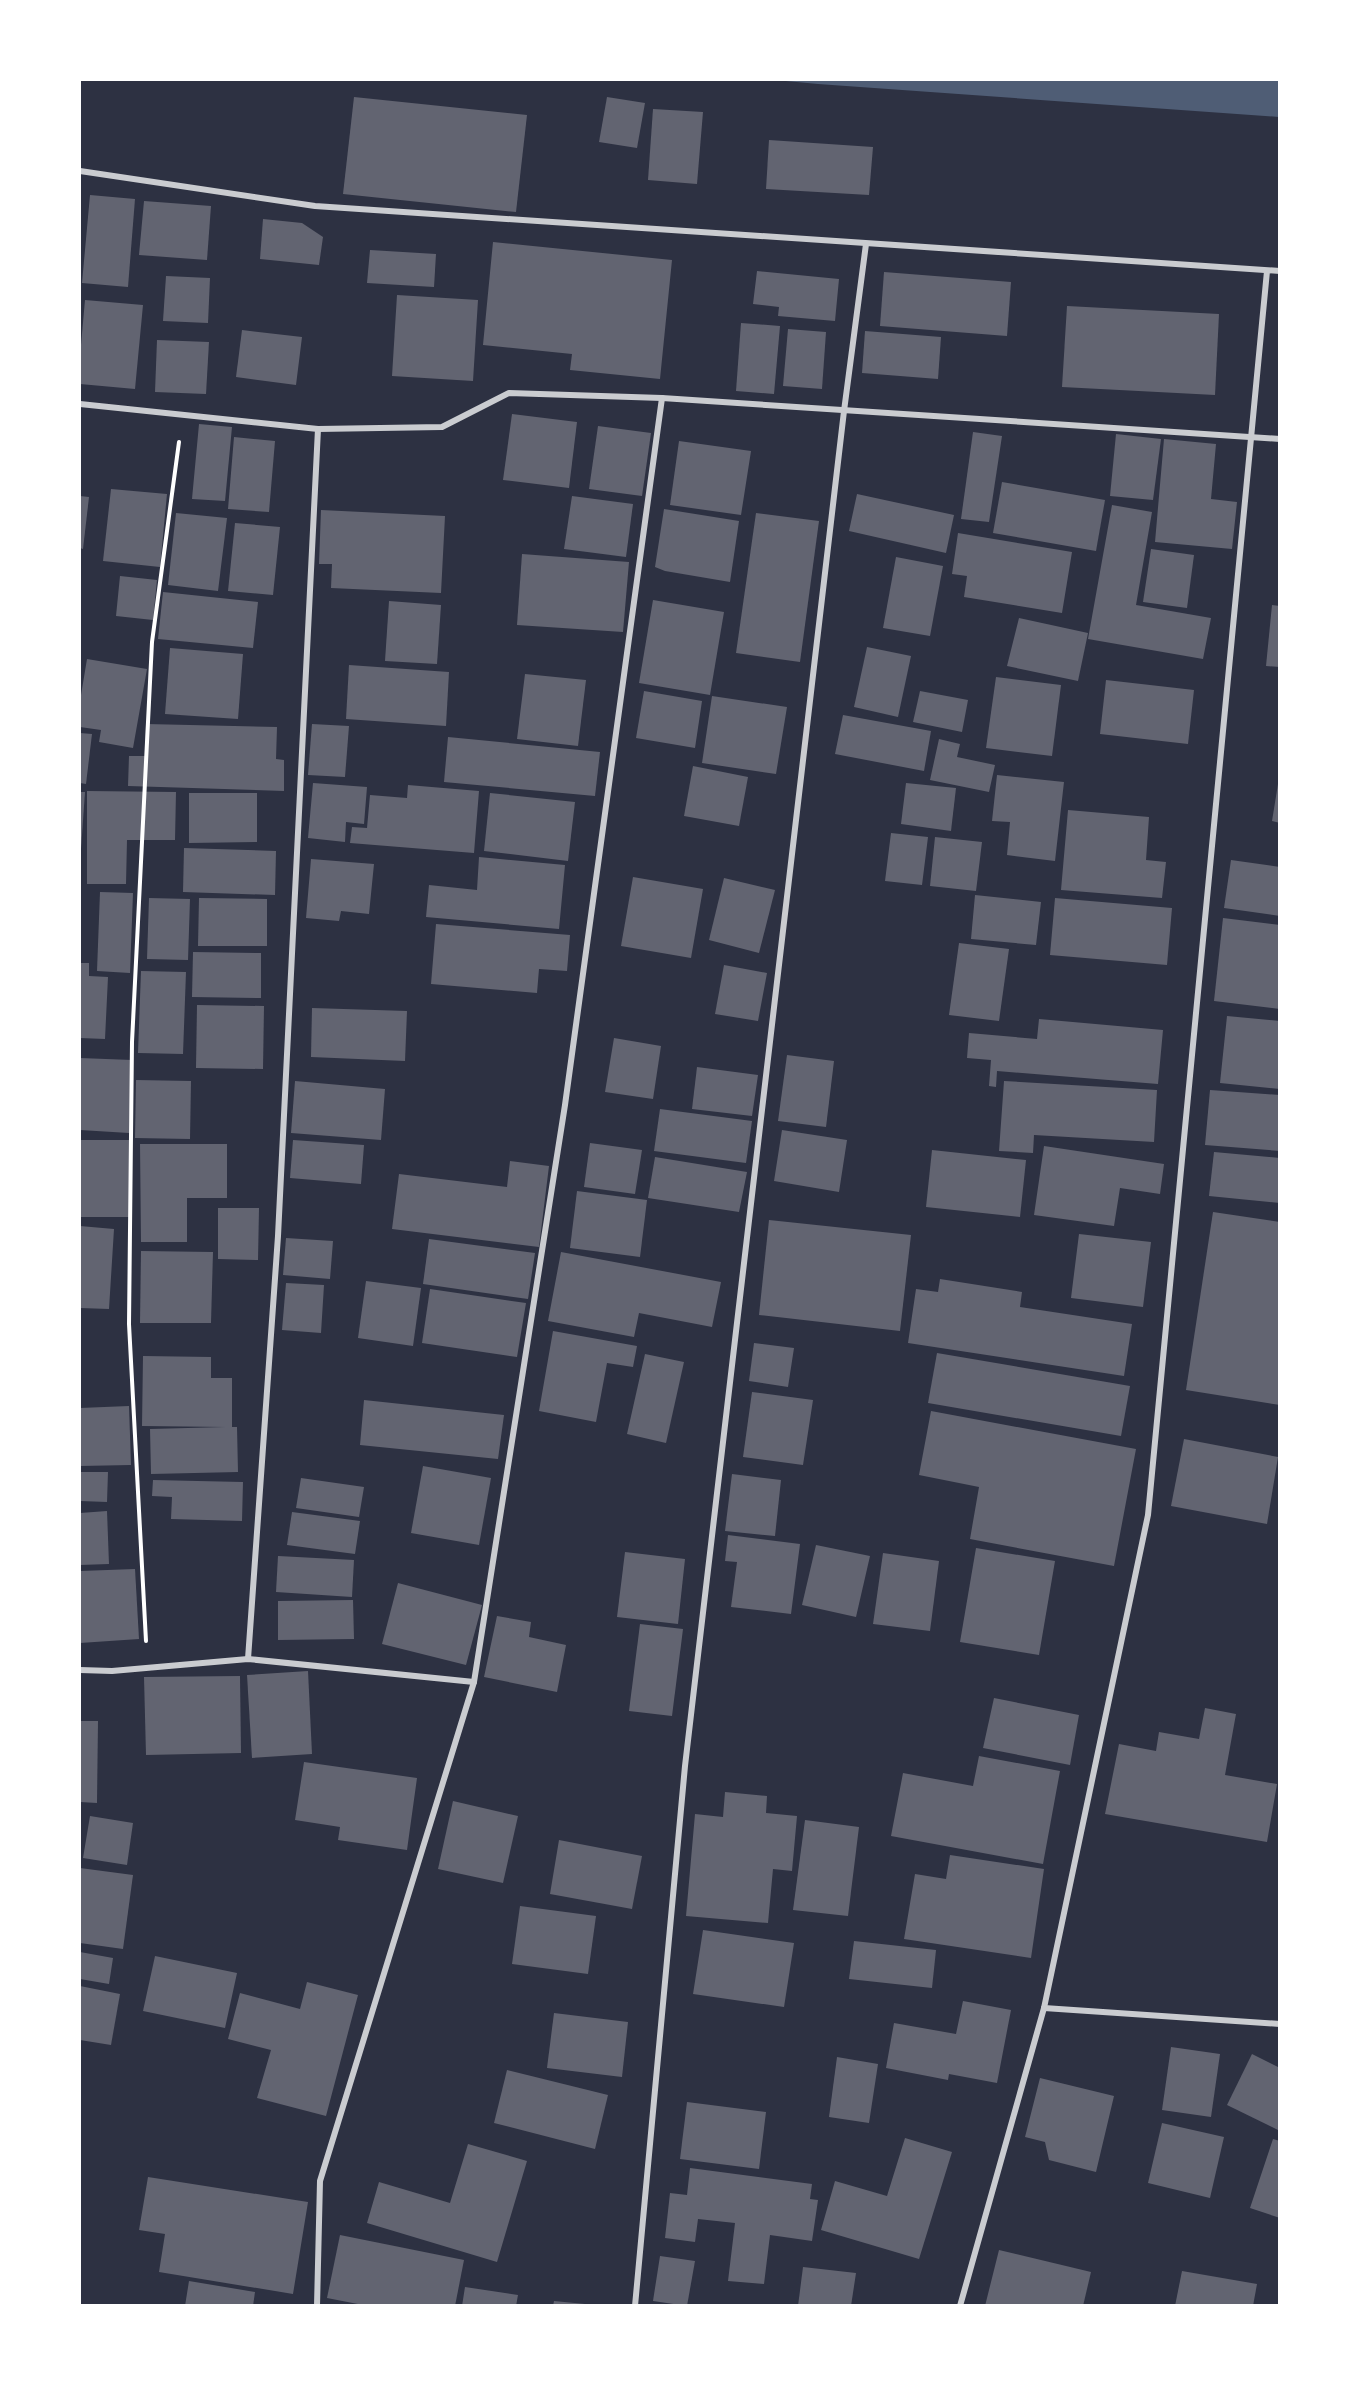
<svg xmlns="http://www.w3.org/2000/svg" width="1359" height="2385" viewBox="0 0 1359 2385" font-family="Lato,sans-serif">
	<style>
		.water { fill: #4f5d75 }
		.building { fill: #626471 }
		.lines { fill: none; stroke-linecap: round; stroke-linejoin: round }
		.path { stroke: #fff; stroke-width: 4 }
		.minor { stroke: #caccd0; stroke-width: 6 }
	</style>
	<rect width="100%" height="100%" fill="#2d3142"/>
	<path class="water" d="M775 80H1279V117L818 84Z"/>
	<g class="building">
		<path d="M354 97 527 115 516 212 343 194Z"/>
		<path d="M607 97 645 103 637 148 599 142Z"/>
		<path d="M653 109 703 112 697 184 648 180Z"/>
		<path d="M769 140 873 147 869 195 766 189Z"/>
		<path d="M90 195 135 199 128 287 82 283Z"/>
		<path d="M144 201 211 206 207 260 139 255Z"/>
		<path d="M263 219 302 223 323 237 319 265 260 259Z"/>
		<path d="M493 242 672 260 660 379 570 370 572 354 483 345Z"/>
		<path d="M370 250 436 254 434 287 367 283Z"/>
		<path d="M757 271 839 279 835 321 778 316 779 307 753 304Z"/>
		<path d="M884 272 1011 282 1007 336 880 326Z"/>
		<path d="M166 276 210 278 208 323 163 321Z"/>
		<path d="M397 295 478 300 473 381 392 376Z"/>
		<path d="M85 300 143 305 135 389 80 384V356Z"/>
		<path d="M1067 306 1219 314 1215 395 1062 387Z"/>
		<path d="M741 323 780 326 774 394 736 391Z"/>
		<path d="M788 329 826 332 822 389 783 386Z"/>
		<path d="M242 330 302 337 296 385 236 377Z"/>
		<path d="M865 331 941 337 938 379 862 373Z"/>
		<path d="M157 340 209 342 206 394 155 392Z"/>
		<path d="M512 414 577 422 569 488 503 480Z"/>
		<path d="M199 424 232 427 225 501 192 499Z"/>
		<path d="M598 426 651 433 642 496 589 489Z"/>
		<path d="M973 432 1002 436 989 522 961 519Z"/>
		<path d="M1116 434 1161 439 1153 500 1110 496Z"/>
		<path d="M234 437 275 441 269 512 228 509Z"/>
		<path d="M1164 439 1216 444 1211 499 1237 502 1232 549 1155 542Z"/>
		<path d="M679 441 751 451 741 515 670 505Z"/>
		<path d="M1002 482 1105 500 1096 551 993 533Z"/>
		<path d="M111 489 167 494 160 567 103 561Z"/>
		<path d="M857 494 954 515 946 553 849 531Z"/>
		<path d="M80 496 89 497 83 549 80 548Z"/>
		<path d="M572 496 633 504 626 557 564 549Z"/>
		<path d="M1112 505 1152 512 1136 605 1211 618 1203 659 1088 639Z"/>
		<path d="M664 509 739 521 730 582 665 571 655 567Z"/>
		<path d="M321 510 445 516 441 593 331 588 332 564H319Z"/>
		<path d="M176 513 227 518 218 591 168 585Z"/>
		<path d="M756 513 819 521 800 662 736 653Z"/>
		<path d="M235 523 280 527 273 595 228 591Z"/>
		<path d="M958 533 1072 552 1062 613 964 597 967 576 952 574Z"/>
		<path d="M1151 549 1194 555 1187 608 1143 602Z"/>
		<path d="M522 554 629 562 623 632 517 625Z"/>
		<path d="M896 557 943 566 930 636 883 628Z"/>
		<path d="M120 576 157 580 153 620 116 616Z"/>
		<path d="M163 592 258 602 253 648 158 639Z"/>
		<path d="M653 600 724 612 710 695 639 683Z"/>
		<path d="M389 601 441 605 437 664 385 661Z"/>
		<path d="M1272 605 1280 606V667L1266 666Z"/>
		<path d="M1019 618 1088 633 1078 681 1007 666Z"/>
		<path d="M867 647 911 656 898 717 854 707Z"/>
		<path d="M170 648 243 654 238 719 165 714Z"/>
		<path d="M87 659 147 669 133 748 99 742 101 730 80 727V701Z"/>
		<path d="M349 665 449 672 446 726 346 719Z"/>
		<path d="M525 674 586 680 578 746 517 739Z"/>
		<path d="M996 677 1061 685 1052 756 986 748Z"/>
		<path d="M1106 680 1194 690 1188 744 1100 734Z"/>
		<path d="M644 691 702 701 695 748 636 738Z"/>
		<path d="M920 691 968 700 962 732 913 722Z"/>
		<path d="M712 696 787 707 776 774 702 763Z"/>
		<path d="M843 715 931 731 924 771 835 754Z"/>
		<path d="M146 724 277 727 276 759 284 760V791L128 786 129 756H145Z"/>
		<path d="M312 724 349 726 345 777 308 775Z"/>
		<path d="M80 733 92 734 86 784 80 783Z"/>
		<path d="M448 737 600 752 595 796 444 782Z"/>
		<path d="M939 739 960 744 957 757 995 765 989 792 930 780Z"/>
		<path d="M693 766 748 777 739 826 684 816Z"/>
		<path d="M997 775 1064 782 1055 861 1007 855 1010 822 992 821Z"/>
		<path d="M313 783 367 787 364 824 346 822 345 842 308 838Z"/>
		<path d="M906 783 956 788 951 831 901 824Z"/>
		<path d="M1278 784H1280V823L1272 821Z"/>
		<path d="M408 785 479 791 474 853 350 843 352 827 367 828 370 795 407 798Z"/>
		<path d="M87 791 176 792 175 840H127L126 884H87Z"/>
		<path d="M80 792H85L81 849H80Z"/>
		<path d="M189 793H257V842L189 843Z"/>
		<path d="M490 793 575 802 568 861 484 851Z"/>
		<path d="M1068 810 1149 817 1146 860 1166 862 1162 898 1061 890Z"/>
		<path d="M891 833 928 837 922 885 885 881Z"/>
		<path d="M935 837 982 842 976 891 930 886Z"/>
		<path d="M184 848 276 851 275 895 183 892Z"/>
		<path d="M479 857 565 865 559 929 426 917 429 885 477 890Z"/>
		<path d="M311 859 374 864 369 914 341 911 339 921 306 918Z"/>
		<path d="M1231 860 1280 867V916L1224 908Z"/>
		<path d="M633 877 703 889 691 958 621 946Z"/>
		<path d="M724 878 775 890 759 953 709 940Z"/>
		<path d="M100 892 133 893 130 973 97 971Z"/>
		<path d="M975 895 1041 902 1036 945 971 939Z"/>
		<path d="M149 898 190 899 188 960 147 959Z"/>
		<path d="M199 898 267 899V946H198Z"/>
		<path d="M1055 898 1172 908 1167 965 1050 955Z"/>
		<path d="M1223 918 1280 925V1009L1214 1001Z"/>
		<path d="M436 924 570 935 567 971 539 969 537 993 431 984Z"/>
		<path d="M959 943 1009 949 999 1021 949 1015Z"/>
		<path d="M193 952 261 953V998L192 997Z"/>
		<path d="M80 963H89V976L108 977 105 1039 80 1038Z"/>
		<path d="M724 965 767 973 758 1021 715 1014Z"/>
		<path d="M141 971 186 972 183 1054 138 1053Z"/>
		<path d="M197 1005 264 1006 263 1069 196 1068Z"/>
		<path d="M312 1008 407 1011 405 1061 311 1057Z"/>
		<path d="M1227 1016 1280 1021V1089L1220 1083Z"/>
		<path d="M1039 1019 1163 1030 1158 1084 997 1071 996 1087 989 1086 991 1060 967 1058 969 1033 1037 1039Z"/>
		<path d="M614 1038 661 1046 653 1099 605 1092Z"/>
		<path d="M787 1055 834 1061 826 1127 778 1121Z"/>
		<path d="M80 1058 132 1060 129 1133 80 1130Z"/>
		<path d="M697 1067 758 1075 752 1116 692 1109Z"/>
		<path d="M136 1080 191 1081 190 1139 135 1138Z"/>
		<path d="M295 1081 385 1089 381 1140 291 1133Z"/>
		<path d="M1004 1081 1157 1090 1154 1142 1034 1135 1033 1153 999 1151Z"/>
		<path d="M1210 1090 1280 1095V1151L1205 1145Z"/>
		<path d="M660 1109 752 1121 746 1163 654 1151Z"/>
		<path d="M782 1130 847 1140 839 1192 774 1181Z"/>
		<path d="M80 1140H132L131 1217H80Z"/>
		<path d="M293 1140 364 1145 361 1184 290 1178Z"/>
		<path d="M590 1143 642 1150 635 1194 584 1187Z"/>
		<path d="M140 1144H227V1198H187V1242H141Z"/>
		<path d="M1044 1146 1164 1164 1160 1194 1120 1188 1114 1226 1034 1215Z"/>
		<path d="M932 1150 1026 1160 1020 1217 926 1207Z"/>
		<path d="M1214 1152 1280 1158V1203L1209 1196Z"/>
		<path d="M655 1157 747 1172 739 1212 648 1198Z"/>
		<path d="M510 1161 549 1166 539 1247 392 1229 399 1174 507 1187Z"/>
		<path d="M577 1191 647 1200 640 1257 570 1248Z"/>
		<path d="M218 1208H259L258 1260 218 1259Z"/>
		<path d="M1213 1212 1280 1222V1405L1186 1390Z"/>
		<path d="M769 1220 911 1235 900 1331 759 1315Z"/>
		<path d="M80 1226 114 1229 109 1309 80 1308Z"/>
		<path d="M1079 1234 1151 1242 1143 1307 1071 1298Z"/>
		<path d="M286 1238 333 1241 330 1279 283 1275Z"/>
		<path d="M429 1239 535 1253 528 1299 423 1284Z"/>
		<path d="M141 1251 213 1252 211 1323H140Z"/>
		<path d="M561 1252 721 1282 712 1327 639 1313 634 1337 548 1321Z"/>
		<path d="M940 1279 1022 1292 1020 1307 1132 1324 1124 1376 908 1343 916 1289 938 1292Z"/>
		<path d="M366 1281 421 1288 413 1346 358 1338Z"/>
		<path d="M286 1283 324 1285 321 1333 282 1330Z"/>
		<path d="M430 1289 526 1303 517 1357 422 1343Z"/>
		<path d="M553 1331 637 1346 633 1367 607 1363 596 1422 539 1411Z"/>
		<path d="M754 1343 794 1348 788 1387 749 1381Z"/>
		<path d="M937 1353 1130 1386 1121 1436 928 1403Z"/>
		<path d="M645 1354 684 1362 666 1443 627 1434Z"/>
		<path d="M143 1356 211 1357V1378H232V1427H237L238 1472 151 1474 150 1429 225 1427 142 1426Z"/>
		<path d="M752 1392 813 1400 803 1465 743 1457Z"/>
		<path d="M364 1400 504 1415 498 1459 360 1445Z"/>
		<path d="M129 1406 131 1465 80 1466V1408Z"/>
		<path d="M931 1411 1136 1449 1114 1566 970 1539 979 1487 919 1475Z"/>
		<path d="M1184 1439 1278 1457 1267 1524 1171 1506Z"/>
		<path d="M423 1466 491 1478 479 1545 411 1533Z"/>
		<path d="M80 1472H108L107 1502 80 1501Z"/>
		<path d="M732 1474 781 1480 775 1536 725 1531Z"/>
		<path d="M301 1478 364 1487 359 1517 296 1508Z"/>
		<path d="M153 1480 243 1482 242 1521 171 1519 172 1497 152 1496Z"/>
		<path d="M107 1511 109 1564 80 1565V1513Z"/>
		<path d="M292 1512 360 1521 355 1554 287 1545Z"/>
		<path d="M728 1535 800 1544 791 1614 731 1607 737 1562 725 1561Z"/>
		<path d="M816 1545 870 1556 856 1617 802 1605Z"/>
		<path d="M976 1548 1055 1561 1039 1655 960 1642Z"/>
		<path d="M625 1552 685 1559 678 1624 617 1617Z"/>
		<path d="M883 1553 939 1561 930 1631 873 1624Z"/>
		<path d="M278 1556 354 1560 352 1597 276 1592Z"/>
		<path d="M135 1569 139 1639 80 1643V1571Z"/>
		<path d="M398 1583 482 1605 466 1665 382 1644Z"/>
		<path d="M353 1600 354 1639 278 1640V1601Z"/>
		<path d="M497 1616 531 1622 529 1637 566 1645 557 1692 484 1677Z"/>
		<path d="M640 1624 683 1629 672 1716 629 1711Z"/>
		<path d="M308 1671 312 1754 252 1758 247 1675Z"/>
		<path d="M240 1676 241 1753 146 1755 144 1677Z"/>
		<path d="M994 1698 1079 1715 1070 1765 983 1748Z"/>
		<path d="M1205 1708 1236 1714 1225 1775 1277 1784 1267 1842 1105 1814 1119 1744 1156 1751 1159 1732 1199 1739Z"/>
		<path d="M80 1721H98L97 1803 80 1802Z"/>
		<path d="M979 1756 1060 1771 1043 1864 891 1836 903 1773 973 1786Z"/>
		<path d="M304 1762 417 1778 407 1850 338 1840 340 1827 295 1820Z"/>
		<path d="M725 1792 767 1796 766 1813 797 1816 792 1871 773 1869 768 1923 686 1916 695 1814 723 1817Z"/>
		<path d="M453 1801 518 1816 503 1883 438 1869Z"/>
		<path d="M90 1816 133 1823 127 1865 83 1858Z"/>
		<path d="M805 1820 859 1827 848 1916 793 1910Z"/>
		<path d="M559 1840 642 1856 632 1909 550 1894Z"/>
		<path d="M950 1855 1044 1869 1031 1958 904 1939 915 1874 946 1879Z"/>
		<path d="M80 1868 133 1875 123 1949 80 1943Z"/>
		<path d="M520 1906 596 1916 588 1974 512 1964Z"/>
		<path d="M703 1930 794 1943 784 2007 693 1994Z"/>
		<path d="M854 1941 936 1950 932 1988 849 1979Z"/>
		<path d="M80 1952 113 1958 109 1984 80 1979Z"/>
		<path d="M155 1956 237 1973 225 2028 143 2011Z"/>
		<path d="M307 1982 358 1995 326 2116 257 2098 271 2050 228 2039 240 1993 300 2009Z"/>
		<path d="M80 1986 120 1994 111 2045 80 2040Z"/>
		<path d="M963 2001 1011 2010 997 2083 949 2074 948 2080 886 2068 894 2023 956 2034Z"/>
		<path d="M554 2013 628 2022 622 2077 547 2068Z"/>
		<path d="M1171 2047 1220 2054 1211 2117 1162 2110Z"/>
		<path d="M1252 2054 1280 2068V2131L1227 2105Z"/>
		<path d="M837 2057 878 2064 869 2123 829 2117Z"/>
		<path d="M507 2070 608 2095 595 2149 494 2123Z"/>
		<path d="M1040 2078 1114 2096 1096 2172 1049 2160 1045 2142 1025 2137Z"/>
		<path d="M687 2102 766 2112 759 2169 680 2159Z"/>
		<path d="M1162 2123 1224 2137 1210 2198 1148 2183Z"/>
		<path d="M905 2138 952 2152 919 2259 821 2230 835 2181 887 2196Z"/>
		<path d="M1273 2139 1280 2141V2218L1250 2208Z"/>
		<path d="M468 2144 527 2161 497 2262 367 2223 379 2182 450 2203Z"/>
		<path d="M690 2168 812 2184 810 2199 818 2200 812 2241 770 2235 764 2284 728 2281 735 2223 698 2219 695 2242 665 2238 670 2193 687 2195Z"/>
		<path d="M148 2177 308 2202 293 2294 159 2272 165 2234 139 2230Z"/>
		<path d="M340 2235 464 2260 455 2306H368L327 2298Z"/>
		<path d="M999 2250 1091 2272 1083 2306H985Z"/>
		<path d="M660 2256 695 2261 687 2306 653 2301Z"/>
		<path d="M803 2267 856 2273 851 2306H798Z"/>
		<path d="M1182 2271 1257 2284 1253 2306H1175Z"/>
		<path d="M189 2281 255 2292 253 2306H185Z"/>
		<path d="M465 2287 518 2295 516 2306H462Z"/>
		<path d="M554 2301 585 2304V2306H553Z"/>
	</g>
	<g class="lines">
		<path class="path" d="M146 1641 129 1324 132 1042 152 642 179 442"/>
		<g class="minor">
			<path d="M80 171 315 206 1280 271"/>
			<path d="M80 404 318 429 442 427 509 393 662 398 1280 439"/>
			<path d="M248 1659 278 1236 318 429"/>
			<path d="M80 1670 112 1671 248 1659 474 1682"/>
			<path d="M1044 2008 1280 2024"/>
			<path d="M317 2306 320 2181 474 1682 565 1105 662 398"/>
			<path d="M635 2306 685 1766 844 411 866 244"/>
			<path d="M960 2306 1044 2008 1148 1515 1267 271"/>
		</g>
	</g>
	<rect width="1359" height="2385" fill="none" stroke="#ffffff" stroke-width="162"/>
</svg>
